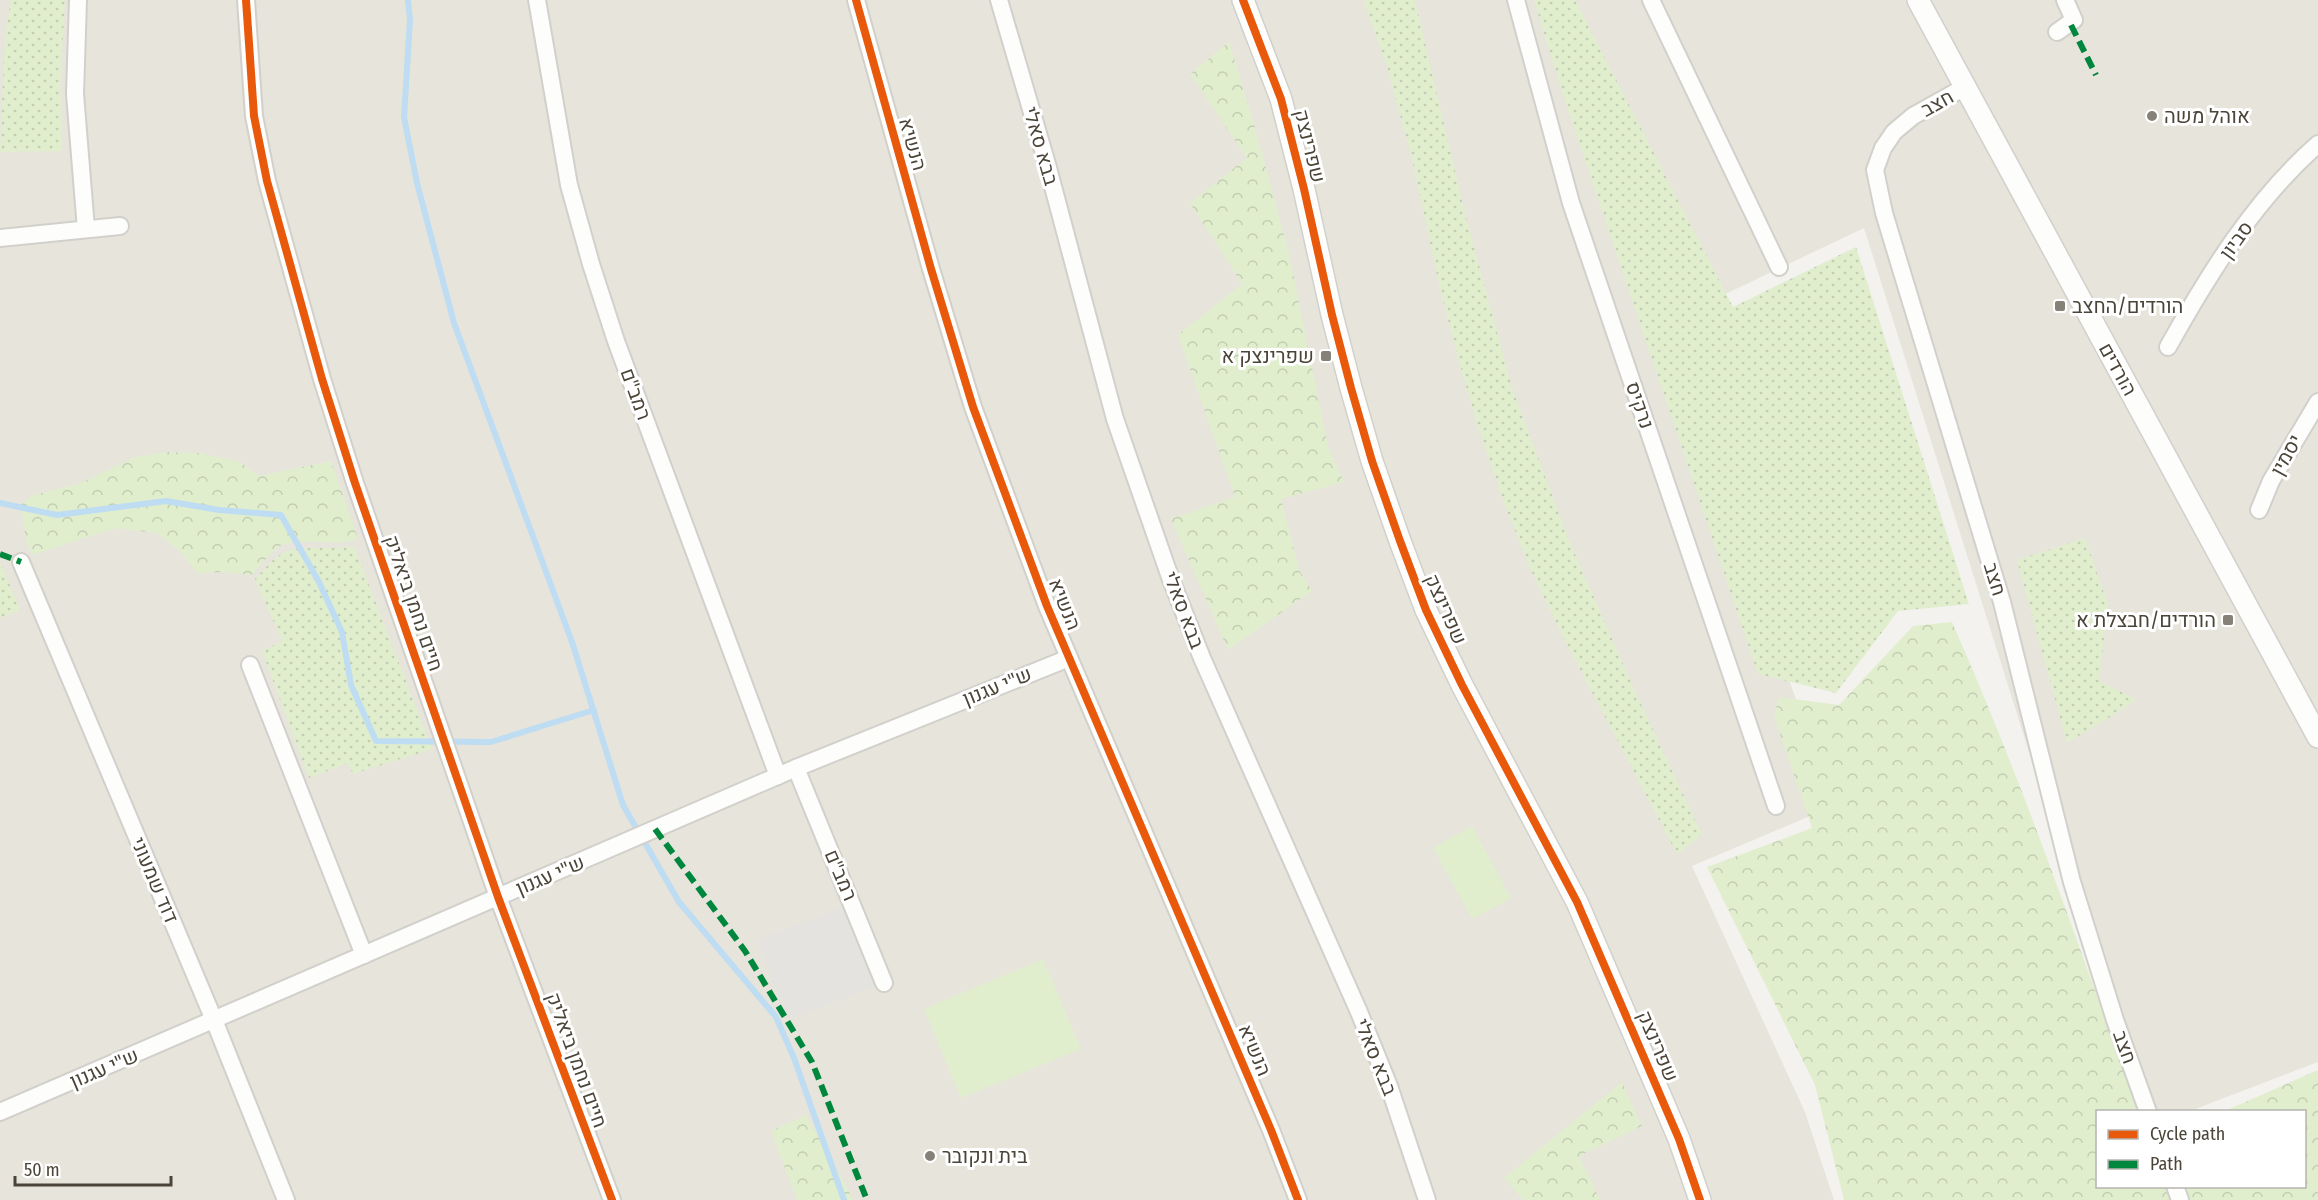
<svg xmlns="http://www.w3.org/2000/svg" width="2318" height="1200" viewBox="0 0 2318 1200" font-family="'Fira Sans Condensed',Heebo,sans-serif">
	<style>
		.residential { fill: #e7e4db }
		.grass { fill: url(#grass-dots) }
		.forest { fill: url(#forest-crowns) }
		.pitch { fill: #e0eece }
		.parking { fill: #e5e3df }
		.lines { fill: none; stroke-linecap: round; stroke-linejoin: round }
		.stream { stroke: #bedcf2; stroke-width: 6 }
		.minor-casing { stroke: #d1d0cb; stroke-width: 20 }
		.tertiary-casing { stroke: #d1d0cb; stroke-width: 24 }
		.minor { stroke: #fdfdfc; stroke-width: 16 }
		.tertiary { stroke: #fdfdfc; stroke-width: 21 }
		.quiet { stroke: #00873e; stroke-width: 6; stroke-dasharray: 12 6; stroke-linecap: butt }
		.cycleway-casing { stroke: #fff; stroke-width: 11 }
		.cycleway { stroke: #e8590c; stroke-width: 8 }
		.poi-dot { fill: #868178; stroke: #fff; stroke-width: 2 }
		.labels { text-anchor: middle; stroke-width: 6; stroke-linejoin: round; paint-order: stroke }
		.street-label { font-size: 20px; fill: #4b4438; stroke: #fff }
		.poi-label { font-size: 20px; fill: #4b4438; stroke: #fff; text-anchor: start }
	</style>
	<defs>
		<pattern id="grass-dots" width="8" height="8" patternUnits="userSpaceOnUse" patternTransform="scale(1.5)"><rect width="8" height="8" fill="#e0eece"/><path d="M2 2h.1M6 6h.1" fill="none" stroke="#c2cdb2" stroke-width="1.8" stroke-linecap="round"/></pattern>
		<pattern id="forest-crowns" width="20" height="18" patternUnits="userSpaceOnUse" patternTransform="scale(1.5)"><rect width="20" height="18" fill="#e0eece"/><path d="M2 6a3 3 0 1 1 6 0M12 15a3 3 0 1 1 6 0" fill="none" stroke="#c2cdb2"/></pattern>
	</defs>
	<rect width="100%" height="100%" fill="#f3f2ee"/>
	<g class="residential">
		<path d="M0 0H1547L1834 806 1692 866 1805 1112 1834 1200H0Z"/>
		<path d="M1567 0H2318V1062L2190 1111H2142L1864 228 1713 300Z"/>
	</g>
	<g class="grass">
		<path d="M11 0H65L60 84 62 151 0 152 5 37Z"/>
		<path d="M1363 0H1415L1464 210 1512 388 1570 543 1634 689 1702 835 1677 854 1562 635 1529 566 1504 503 1478 427 1458 358 1440 289 1413 163 1387 66Z"/>
		<path d="M1534 0H1575L1733 307 1856 247 1969 604 1898 611 1836 693 1758 674 1564 98Z"/>
		<path d="M2085 538 2108 605 2099 681 2137 700 2067 743 2017 560Z"/>
		<path d="M354 546 432 749 353 774 348 763 309 778 262 651 282 641 255 579C263 571 273 558 283 553 301 544 332 551 354 546Z"/>
		<path d="M0 562 20 610 0 618Z"/>
	</g>
	<g class="forest">
		<path d="M1229 42 1254 124 1289 254 1328 447 1344 482 1281 499 1299 570 1312 591 1228 650 1171 519 1235 497 1178 335 1242 284 1190 203 1247 158 1190 74Z"/>
		<path d="M169 452 200 453 240 462 259 476 331 461 358 539C334 548 306 536 282 545 274 548 258 569 251 575L227 572 197 573 181 552 157 533 115 528 32 555 26 541 21 505 33 495 81 483 135 457Z"/>
		<path d="M1952 622C2023 782 2079 947 2138 1111L2098 1112V1186H2304V1112L2225 1111 2318 1070V1200H1844L1815 1085 1707 867 1812 828 1774 716 1779 697 1839 705 1913 626Z"/>
		<path d="M1622 1082 1642 1126 1579 1156 1600 1200H1523L1504 1178Z"/>
		<path d="M806 1115 848 1190 853 1200H797L771 1131Z"/>
	</g>
	<g class="pitch">
		<path d="M1472 826 1511 898 1472 919 1433 848Z"/>
		<path d="M1043 959 1081 1049 961 1098 924 1009Z"/>
	</g>
	<path class="parking" d="M853 903 884 983 788 1020 757 940Z"/>
	<g class="lines">
		<g class="stream">
			<path d="M408 0 410 20 404 117 417 183 454 323 572 642 623 805 679 902 776 1017 794 1058 844 1200"/>
			<path d="M0 503 57 515 166 501 219 510 281 515 319 582 342 632 351 685 376 741 491 742 594 710"/>
		</g>
		<defs>
			<g id="minor">
				<path d="M78 0 75 94 86 229"/>
				<path d="M246 0 254 116 267 181 322 379 355 483 498 897 612 1200"/>
				<path d="M537 0 569 185 591 264 616 341 778 776"/>
				<path d="M856 0 931 269 973 407 1047 606 1271 1130 1298 1200"/>
				<path d="M999 0 1047 164 1115 419 1170 577 1202 658 1359 1012 1389 1086 1427 1200"/>
				<path d="M1516 0 1571 203 1776 806"/>
				<path d="M1651 0 1779 267"/>
				<path d="M2057 32 2074 20 2065 0"/>
				<path d="M1965 87 1913 116 1894 132 1883 148 1875 170 1884 213 2002 602 2072 882 2115 1020 2148 1112"/>
				<path d="M0 238 120 226"/>
				<path d="M2168 347C2208 275 2255 199 2318 144"/>
				<path d="M2259 510 2271 481 2318 402"/>
				<path d="M21 562 214 1020 286 1200"/>
				<path d="M250 665 364 955"/>
				<path d="M796 768 884 983"/>
				<path d="M0 1112 796 768 1069 658"/>
				<path d="M2175 1186 2180 1200"/>
			</g>
			<g id="tertiary">
				<path d="M1243 0 1281 99 1304 189 1332 315 1351 388 1372 461 1400 541 1426 610 1462 685 1577 902 1679 1139 1700 1200"/>
				<path d="M1918 0 2318 737"/>
			</g>
		</defs>
		<use href="#minor" class="minor-casing"/>
		<use href="#tertiary" class="tertiary-casing"/>
		<use href="#minor" class="minor"/>
		<use href="#tertiary" class="tertiary"/>
		<g class="quiet">
			<path d="M2071 25 2096 75"/>
			<path d="M0 554 21 562"/>
			<path d="M655 829 745 951 812 1062 867 1200"/>
		</g>
		<defs>
			<g id="cycleway">
				<path d="M246 0 254 116 267 181 322 379 355 483 498 897 612 1200"/>
				<path d="M856 0 931 269 973 407 1047 606 1271 1130 1298 1200"/>
				<path d="M1243 0 1281 99 1304 189 1332 315 1351 388 1372 461 1400 541 1426 610 1462 685 1577 902 1679 1139 1700 1200"/>
			</g>
		</defs>
		<use href="#cycleway" class="cycleway-casing"/>
		<use href="#cycleway" class="cycleway"/>
	</g>
	<g class="poi-dot">
		<circle cx="2152" cy="116" r="6"/>
		<rect x="2054" y="300" width="12" height="12" rx="3"/>
		<rect x="1320" y="350" width="12" height="12" rx="3"/>
		<rect x="2222" y="614" width="12" height="12" rx="3"/>
		<circle cx="930" cy="1156" r="6"/>
	</g>
	<g class="labels">
		<g class="street-label">
			<text transform="translate(1937 103) rotate(-29)" y="7">חצב</text>
			<text transform="translate(913 144) rotate(74)" y="7">הנשיא</text>
			<text transform="translate(1041 146) rotate(74)" y="7">בבא סאלי</text>
			<text transform="translate(1310 146) rotate(76)" y="7">שפרינצק</text>
			<text transform="translate(2236 240) rotate(-54)" y="7">סביון</text>
			<text transform="translate(2118 369) rotate(61)" y="7">הורדים</text>
			<text transform="translate(636 394) rotate(70)" y="7">רמב"ם</text>
			<text transform="translate(1640 405) rotate(71)" y="7">נרקיס</text>
			<text transform="translate(2286 455) rotate(-61)" y="7">יסמין</text>
			<text transform="translate(1995 579) rotate(73)" y="7">חצב</text>
			<text transform="translate(414 603) rotate(71)" y="7">חיים נחמן ביאליק</text>
			<text transform="translate(1065 604) rotate(68)" y="7">הנשיא</text>
			<text transform="translate(1446 609) rotate(66)" y="7">שפרינצק</text>
			<text transform="translate(1184 610) rotate(69)" y="7">בבא סאלי</text>
			<text transform="translate(997 686) rotate(-22)" y="7">ש"י עגנון</text>
			<text transform="translate(550 875) rotate(-23)" y="7">ש"י עגנון</text>
			<text transform="translate(841 875) rotate(67)" y="7">רמב"ם</text>
			<text transform="translate(155 880) rotate(67)" y="7">דוד שמעוני</text>
			<text transform="translate(1658 1046) rotate(67)" y="7">שפרינצק</text>
			<text transform="translate(2125 1047) rotate(70)" y="7">חצב</text>
			<text transform="translate(1255 1050) rotate(67)" y="7">הנשיא</text>
			<text transform="translate(1376 1057) rotate(68)" y="7">בבא סאלי</text>
			<text transform="translate(577 1060) rotate(70)" y="7">חיים נחמן ביאליק</text>
			<text transform="translate(104 1068) rotate(-23)" y="7">ש"י עגנון</text>
		</g>
		<g class="poi-label">
			<text x="2164" y="123">אוהל משה</text>
			<text x="2072" y="313">הורדים/החצב</text>
			<text x="1314" y="363" text-anchor="end">שפרינצק א</text>
			<text x="2216" y="627" text-anchor="end">הורדים/חבצלת א</text>
			<text x="942" y="1163">בית ונקובר</text>
		</g>
	</g>
	<rect x="2096" y="1110" width="210" height="78" fill="#ffffff" stroke="#b7b4af" stroke-width="1.5"/>
	<rect x="2108" y="1130" width="30" height="9" fill="#e8590c" stroke="#b7b4af" stroke-width="1.5"/>
	<text x="2150" y="1140" font-size="18" fill="#4b4438">Cycle path</text>
	<rect x="2108" y="1160" width="30" height="9" fill="#00873e" stroke="#b7b4af" stroke-width="1.5"/>
	<text x="2150" y="1170" font-size="18" fill="#4b4438">Path</text>
	<path d="M15 1176v9h156v-9" fill="none" stroke="#4b4438" stroke-width="3"/>
	<text x="24" y="1176" font-size="18" fill="#4b4438" stroke="#ffffff" stroke-width="4.5" paint-order="stroke">50 m</text>
</svg>
